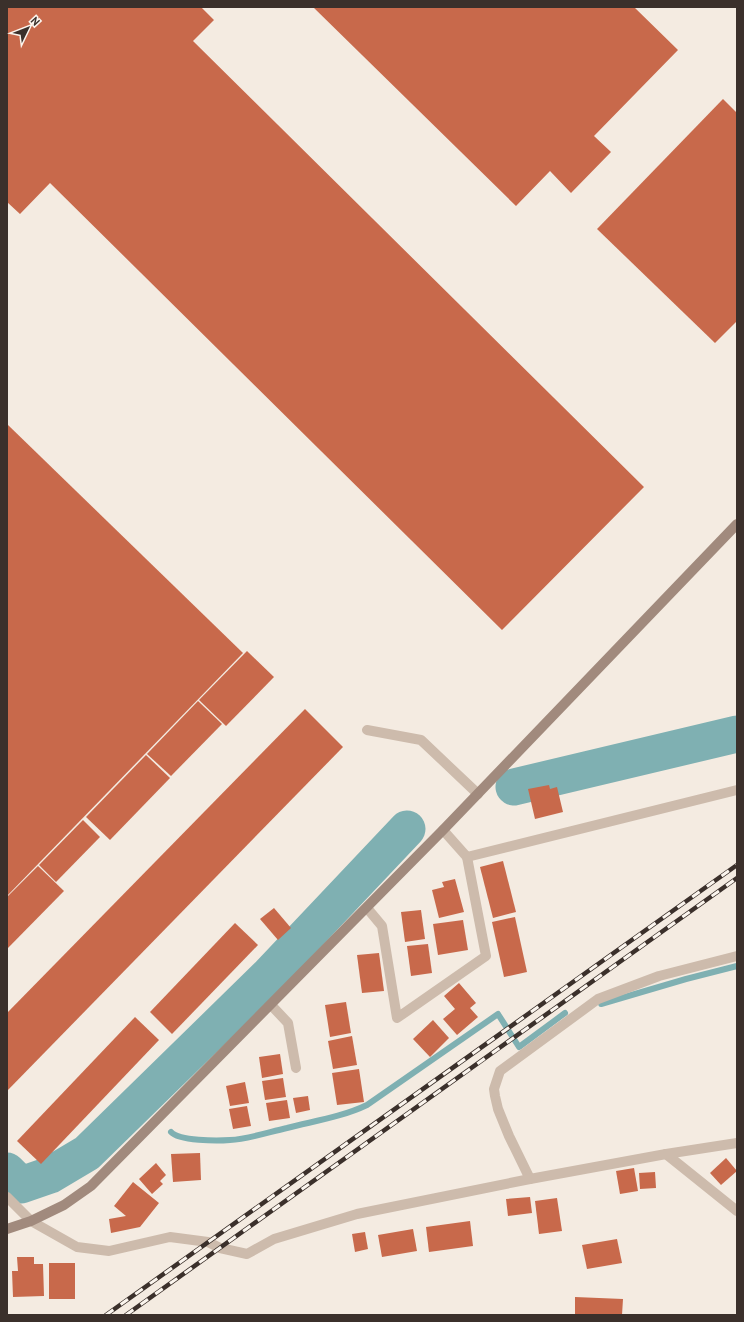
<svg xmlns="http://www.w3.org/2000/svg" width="744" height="1322" viewBox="0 0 744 1322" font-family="'PT Sans',sans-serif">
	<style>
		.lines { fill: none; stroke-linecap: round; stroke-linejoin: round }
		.stream { stroke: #7fb0b2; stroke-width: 6 }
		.river { stroke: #7fb0b2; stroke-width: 37 }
		.building { fill: #c8694b }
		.lane { stroke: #cdbbac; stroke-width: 10 }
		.street { stroke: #cdbbac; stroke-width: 10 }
		.secondary { stroke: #a18a7d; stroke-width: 10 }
		.rail-casing { stroke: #3b302b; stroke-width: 4.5 }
		.rail { stroke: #fbf5ee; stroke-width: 3; stroke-dasharray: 9; stroke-linecap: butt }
	</style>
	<rect width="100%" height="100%" fill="#f4ebe1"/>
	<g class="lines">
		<g class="stream">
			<path d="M601 1004 686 979 737 966"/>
			<path d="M139 1103 143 1106"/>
			<path d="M171 1132C179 1141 217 1141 230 1140 249 1139 269 1132 287 1128 314 1121 342 1117 367 1105L498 1014 519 1047 565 1013"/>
		</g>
		<g class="river">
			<path d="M514 787 737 734"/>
			<path d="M7 1171 21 1185 50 1175 87 1153 269 975 407 829"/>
		</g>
	</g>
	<g class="building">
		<path d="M7 7H201L214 20 193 41 644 487 502 630 50 183 20 214 7 202Z"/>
		<path d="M313 7H634L678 50 594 136 611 152 571 193 550 171 516 206Z"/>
		<path d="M723 99 737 113V321L715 343 597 229Z"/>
		<path d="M7 424 243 653 7 896Z"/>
		<path d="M247 651 274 677 226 726 199 700Z"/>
		<path d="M198 701 222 724 171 776 147 754Z"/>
		<path d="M305 709 343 747 7 1091V1013Z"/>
		<path d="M146 755 170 778 110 840 86 817Z"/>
		<path d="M549 785 550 789 557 787 563 812 535 819 528 789Z"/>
		<path d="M83 820 100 837 56 882 39 865Z"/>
		<path d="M503 861 516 912 493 918 480 867Z"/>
		<path d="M38 866 64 891 7 949V897Z"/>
		<path d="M455 879 464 912 439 918 432 890 444 887 442 882Z"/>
		<path d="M274 908 291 928 278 940 260 919Z"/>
		<path d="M421 910 425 939 405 942 401 912Z"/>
		<path d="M515 917 527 972 504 977 492 922Z"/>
		<path d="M463 920 468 950 438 955 433 924Z"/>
		<path d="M235 923 258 945 172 1034 150 1012Z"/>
		<path d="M428 944 432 973 411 976 407 946Z"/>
		<path d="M379 953 384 991 362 993 357 955Z"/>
		<path d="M459 983 476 1003 470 1008 478 1017 457 1035 443 1019 455 1009 444 996Z"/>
		<path d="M346 1002 351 1033 330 1037 325 1005Z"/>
		<path d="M135 1017 159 1040 41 1164 17 1141Z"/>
		<path d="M433 1020 449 1038 430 1057 413 1039Z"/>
		<path d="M352 1036 357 1065 333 1069 328 1041Z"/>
		<path d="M280 1054 283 1074 262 1078 259 1057Z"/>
		<path d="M359 1069 364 1102 337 1105 332 1073Z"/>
		<path d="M283 1078 286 1097 265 1100 262 1081Z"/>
		<path d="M245 1082 249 1103 230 1106 226 1086Z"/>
		<path d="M308 1096 310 1110 296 1113 293 1098Z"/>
		<path d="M287 1100 290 1118 269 1121 266 1103Z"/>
		<path d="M247 1106 251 1126 233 1129 229 1109Z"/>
		<path d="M200 1153 201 1180 173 1182 171 1154Z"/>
		<path d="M726 1158 737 1171 721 1185 710 1173Z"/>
		<path d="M156 1163 166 1175 160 1181 163 1184 152 1194 139 1179Z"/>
		<path d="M634 1168 638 1191 620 1194 616 1171Z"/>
		<path d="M655 1172 656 1188 640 1189 639 1173Z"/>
		<path d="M133 1182 159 1203 140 1227 111 1233 109 1219 126 1216 114 1206Z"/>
		<path d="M530 1197 532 1213 508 1216 506 1199Z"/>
		<path d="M557 1198 562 1231 539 1234 535 1201Z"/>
		<path d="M470 1221 473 1246 429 1252 426 1227Z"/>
		<path d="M413 1229 417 1251 382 1257 378 1235Z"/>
		<path d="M365 1232 368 1249 355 1252 352 1234Z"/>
		<path d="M617 1239 622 1263 587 1269 582 1245Z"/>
		<path d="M17 1257H34V1264H43L44 1296 13 1297 12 1271H18Z"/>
		<rect x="49" y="1263" width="26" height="36"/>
		<path d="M575 1297 623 1299 622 1315H575Z"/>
	</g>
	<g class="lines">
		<path class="lane" d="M367 730 421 740 478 794"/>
		<g class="street">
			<path d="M443 830 467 857 737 790"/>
			<path d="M367 908 382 926 397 1018 486 956 467 857"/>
			<path d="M271 1005 288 1023 296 1068"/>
			<path d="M666 1154 737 1211"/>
			<path d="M530 1179 509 1136 498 1109 495 1096 494 1089 500 1071 598 999 659 976 737 956"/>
			<path d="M7 1197 31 1221 77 1247 109 1251 170 1237 208 1242 220 1248 247 1254 274 1239 357 1214 530 1179 666 1154 737 1143"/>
		</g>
		<path class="secondary" d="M7 1229 31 1221 64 1205 91 1186 443 830 737 524"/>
		<defs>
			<g id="rail">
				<path d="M106 1315 737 865"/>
				<path d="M126 1315 737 878"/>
			</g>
		</defs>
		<use href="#rail" class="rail-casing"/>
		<use href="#rail" class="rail"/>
	</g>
	<rect width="744" height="1322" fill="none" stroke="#3b302b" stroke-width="16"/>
	<g transform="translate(28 28) rotate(47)" stroke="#fbf5ee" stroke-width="3" paint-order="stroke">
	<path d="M0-3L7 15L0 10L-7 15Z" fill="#3b302b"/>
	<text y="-6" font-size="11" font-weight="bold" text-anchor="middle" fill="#3b302b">N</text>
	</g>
</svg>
